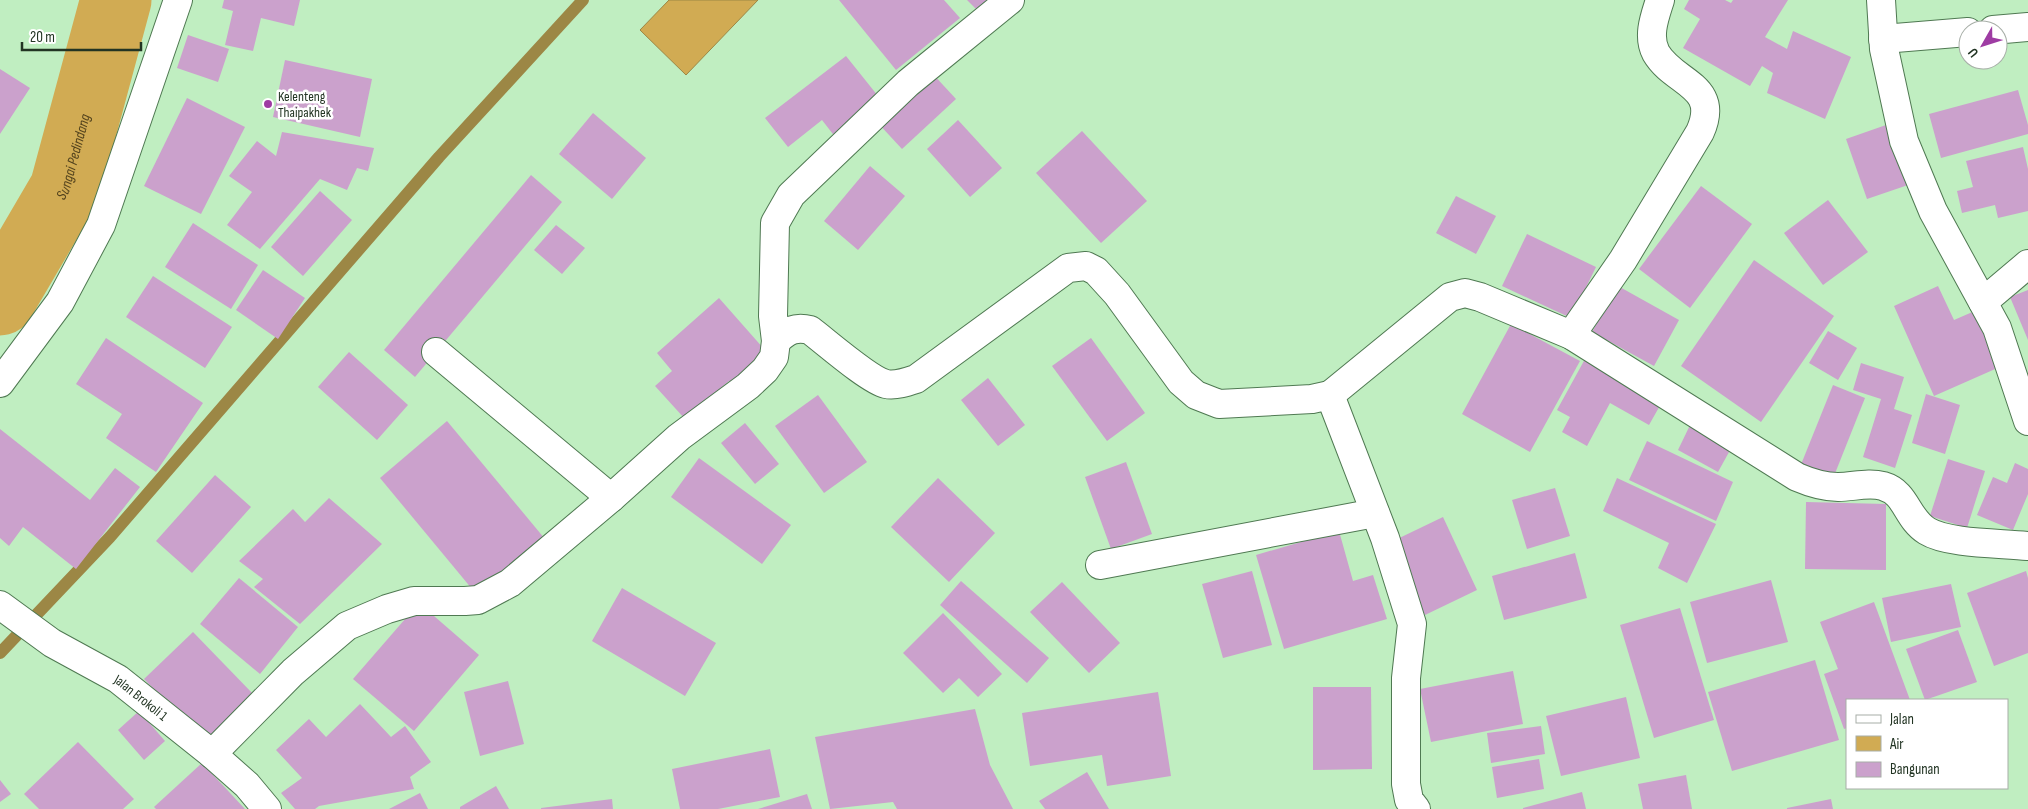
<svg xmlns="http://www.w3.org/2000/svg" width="2028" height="809" viewBox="0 0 2028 809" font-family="'Sofia Sans Condensed',sans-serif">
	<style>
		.water { fill: #d1ab53; stroke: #9c8745 }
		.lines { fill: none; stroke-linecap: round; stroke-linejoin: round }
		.stream { stroke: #9c8745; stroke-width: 12 }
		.river { stroke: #d1ab53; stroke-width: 71 }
		.building { fill: #cba1cc }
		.street-casing { stroke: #4f7952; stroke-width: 30 }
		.street { stroke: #fff; stroke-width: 28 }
		.poi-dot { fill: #9e3ca3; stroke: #fff; stroke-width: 2 }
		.labels { text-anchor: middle; stroke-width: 5; stroke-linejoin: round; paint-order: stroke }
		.poi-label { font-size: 14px; fill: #223423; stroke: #fff; text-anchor: start }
		.street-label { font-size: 14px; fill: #223423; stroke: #fff }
		.water-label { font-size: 15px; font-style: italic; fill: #52421d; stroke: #fff }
	</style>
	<rect width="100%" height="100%" fill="#c0eec1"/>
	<path class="water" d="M669 0H758L686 75 640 30Z"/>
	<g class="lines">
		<path class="stream" d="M0 653 110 537 439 157 583 0"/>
		<path class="river" id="s1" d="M0 300 65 189 116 0"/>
	</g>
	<g class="building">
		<path d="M224 0H300L294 26 261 18 253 51 225 45 233 11 222 8Z"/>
		<path d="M839 0H944L960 18 896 70Z"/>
		<path d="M967 0H988L977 10Z"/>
		<path d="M1689 0H1725L1731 3 1733 0H1788L1765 37 1787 49 1793 31 1851 57 1825 119 1767 93 1773 73 1762 66 1750 86 1683 48 1700 19 1684 9Z"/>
		<path d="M188 35 229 49 218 82 177 68Z"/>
		<path d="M846 56 882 101 836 138 822 120 788 147 765 118Z"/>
		<path d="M285 60 372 79 360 137 273 117Z"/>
		<path d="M0 69 30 88 0 134Z"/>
		<path d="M931 72 956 99 902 149 877 122Z"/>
		<path d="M2018 90 2028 125V134L1941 158 1929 114Z"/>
		<path d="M187 98 245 127 201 214 144 186Z"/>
		<path d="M593 113 646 158 612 199 559 154Z"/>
		<path d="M958 120 1002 168 970 197 927 149Z"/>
		<path d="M1886 125 1908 185 1867 199 1846 139Z"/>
		<path d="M1082 131 1147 201 1101 243 1036 173Z"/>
		<path d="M282 132 374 148 368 171 357 168 347 190 320 179 260 249 227 225 252 192 229 176 257 141 276 156Z"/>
		<path d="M2023 147 2028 169V211L1998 218 1995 205 1962 213 1957 191 1973 187 1966 161Z"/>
		<path d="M870 166 905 196 858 250 824 221Z"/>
		<path d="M531 175 562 202 415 377 384 350Z"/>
		<path d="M1701 186 1752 224 1690 308 1639 269Z"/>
		<path d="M320 191 352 220 303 276 271 247Z"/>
		<path d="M1456 196 1496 216 1476 254 1436 233Z"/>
		<path d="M1828 200 1868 252 1823 285 1784 233Z"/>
		<path d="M193 223 258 265 231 309 165 267Z"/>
		<path d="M556 225 585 248 562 274 534 250Z"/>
		<path d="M1527 234 1596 267 1571 318 1502 286Z"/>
		<path d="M1754 260 1834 316 1761 422 1681 366Z"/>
		<path d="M263 270 305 298 278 339 236 310Z"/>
		<path d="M153 276 232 327 205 368 126 317Z"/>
		<path d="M1618 286 1679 320 1654 366 1592 332Z"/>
		<path d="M1938 286 1954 320 1977 310 2002 366 1934 396 1894 306Z"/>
		<path d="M2028 290V340L2010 297Z"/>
		<path d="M719 298 771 357 736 388 729 381 685 419 655 386 672 371 657 353Z"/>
		<path d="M1511 324 1580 361 1530 452 1462 414Z"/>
		<path d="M1828 331 1857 348 1838 380 1809 363Z"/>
		<path d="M106 338 203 403 156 472 106 438 122 414 76 384Z"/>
		<path d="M1091 338 1145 413 1107 441 1052 366Z"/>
		<path d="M349 352 408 405 377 440 318 387Z"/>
		<path d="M1585 359 1662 402 1649 425 1610 403 1587 446 1562 432 1570 417 1557 410Z"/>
		<path d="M1861 363 1904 377 1894 409 1912 415 1895 468 1863 457 1881 399 1853 390Z"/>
		<path d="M988 378 1025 425 998 446 961 400Z"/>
		<path d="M1833 385 1865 398 1832 481 1800 467Z"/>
		<path d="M1926 394 1960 405 1945 454 1912 443Z"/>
		<path d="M818 395 867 462 824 493 775 426Z"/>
		<path d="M447 421 545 539 477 595 380 478Z"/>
		<path d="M1692 421 1734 443 1718 472 1678 450Z"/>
		<path d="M745 423 779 464 755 484 721 443Z"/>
		<path d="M0 429 90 500 115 468 140 487 76 569 23 527 9 546 0 538Z"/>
		<path d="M1647 441 1733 482 1716 521 1629 480Z"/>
		<path d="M699 458 791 525 762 564 671 497Z"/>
		<path d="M1948 459 1985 471 1967 528 1930 516Z"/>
		<path d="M1126 462 1152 534 1111 549 1085 477Z"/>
		<path d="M2015 463 2028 469V494L2013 530 1977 515 1993 477 2007 483Z"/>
		<path d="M215 475 251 507 192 573 156 541Z"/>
		<path d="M938 478 995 533 949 582 891 527Z"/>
		<path d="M1617 478 1716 524 1687 583 1658 568 1669 543 1603 511Z"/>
		<path d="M1555 488 1570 536 1527 549 1512 500Z"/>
		<path d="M329 498 382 544 300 624 254 587 263 579 239 561 293 509 305 522Z"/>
		<path d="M1806 502 1886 504V570L1805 569Z"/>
		<path d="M1443 517 1477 590 1425 615 1391 542Z"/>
		<path d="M1339 531 1353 581 1373 575 1387 619 1284 649 1256 555Z"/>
		<path d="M1575 553 1587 598 1504 620 1492 576Z"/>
		<path d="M1252 571 1272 645 1223 658 1202 584Z"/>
		<path d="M2026 571 2028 578V653L1994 666 1967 593Z"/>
		<path d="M239 578 298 627 260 674 200 624Z"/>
		<path d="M1771 580 1788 642 1707 663 1690 602Z"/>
		<path d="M961 581 1049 658 1027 683 940 605Z"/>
		<path d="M1062 582 1120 643 1089 673 1030 612Z"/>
		<path d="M1951 584 1961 627 1891 642 1882 598Z"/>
		<path d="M622 588 716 643 685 696 592 641Z"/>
		<path d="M1874 602 1910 700H1847V728L1844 729 1824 674 1838 669 1820 622Z"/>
		<path d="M419 603 479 655 414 731 353 679Z"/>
		<path d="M1680 608 1714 720 1654 738 1620 625Z"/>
		<path d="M943 613 1002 674 978 697 959 678 943 693 903 653Z"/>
		<path d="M1958 630 1977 682 1925 700 1906 649Z"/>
		<path d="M193 632 257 698 208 745 144 679Z"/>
		<path d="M1815 660 1839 740 1732 771 1708 692Z"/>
		<path d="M1513 671 1523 724 1431 742 1420 689Z"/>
		<path d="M508 681 524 744 480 756 464 692Z"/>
		<path d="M1313 687H1371L1372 769 1313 770Z"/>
		<path d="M1158 692 1171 776 1107 786 1102 755 1030 766 1022 713Z"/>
		<path d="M1626 697 1640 758 1561 776 1546 716Z"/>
		<path d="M360 704 391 737 405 726 431 762 410 777 414 789 319 806 315 809H295L281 793 302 778 276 750 309 719 326 737Z"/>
		<path d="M975 709 990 765 1013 809H897L893 802 830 809 815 737Z"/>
		<path d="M139 711 165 741 144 760 118 730Z"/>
		<path d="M1541 726 1545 754 1491 763 1487 733Z"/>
		<path d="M78 742 134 799 123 809H39L24 794Z"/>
		<path d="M770 749 780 797 718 809H680L672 769Z"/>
		<path d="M1539 759 1544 789 1497 798 1492 767Z"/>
		<path d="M202 763 245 809H156L154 807Z"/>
		<path d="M1087 772 1109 809H1045L1039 801Z"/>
		<path d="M1686 775 1692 809H1643L1638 784Z"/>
		<path d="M0 780 11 794 0 802Z"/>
		<path d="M496 786 509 809H460V807Z"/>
		<path d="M1582 792 1586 809H1523V808Z"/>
		<path d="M420 793 428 809H389Z"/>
		<path d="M807 794 812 809H758Z"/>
		<path d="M612 799 613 809H541V808Z"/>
		<path d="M1831 799 1833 809H1787V808Z"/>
	</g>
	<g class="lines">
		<defs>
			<g id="street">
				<path d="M1881 0 1884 49 1904 141 1933 211 1997 328 2028 421"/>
				<path d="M1993 30 2028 27"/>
				<path d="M1883 39 1968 32"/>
				<path d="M1983 302 2028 264"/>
				<path d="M1571 335 1623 260 1700 132C1721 85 1674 84 1656 53 1647 36 1655 16 1660 0"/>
				<path d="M776 341C787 331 795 326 810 330 826 342 869 380 886 384 895 386 907 382 916 379L1068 268 1086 266 1096 271 1117 294 1181 382 1196 395 1219 404 1312 399 1330 395 1385 538 1412 624 1406 678V784L1409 800 1416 809"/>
				<path d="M436 352 611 498"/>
				<path d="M0 383 60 302 101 225 178 0"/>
				<path d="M1330 395 1450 297 1465 293 1480 297 1571 335 1797 477C1811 483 1823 487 1838 487 1853 487 1868 482 1883 486 1907 493 1906 518 1927 531 1948 544 2001 543 2028 546"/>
				<path d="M1100 565 1375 513"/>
				<path id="s2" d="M0 605 52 643 118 679 212 754 247 785 267 809"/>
				<path d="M212 754 293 672 347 626 387 609 414 601H465L478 600 510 583 611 498 679 437 748 386 765 370 774 357 776 341 773 316 775 223 791 195 908 83 1010 0"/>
			</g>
		</defs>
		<use href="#street" class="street-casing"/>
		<use href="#street" class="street"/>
	</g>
	<circle class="poi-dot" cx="268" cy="104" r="5"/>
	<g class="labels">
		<g class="poi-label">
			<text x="278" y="101">Kelenteng<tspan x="278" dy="16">Thaipakhek</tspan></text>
		</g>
		<g class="street-label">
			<text dy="5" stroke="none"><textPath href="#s2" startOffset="169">Jalan Brokoli 1</textPath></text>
		</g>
		<g class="water-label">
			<text dy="5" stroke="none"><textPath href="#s1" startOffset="162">Sungai Pedindang</textPath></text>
		</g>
	</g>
	<rect x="1846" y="699" width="162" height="90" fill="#ffffff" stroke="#a7aea7"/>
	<rect x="1856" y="715" width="25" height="8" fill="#ffffff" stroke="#a7aea7"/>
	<text x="1890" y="724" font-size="15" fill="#223423">Jalan</text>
	<rect x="1856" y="736" width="25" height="15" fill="#d1ab53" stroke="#a7aea7"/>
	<text x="1890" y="749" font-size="15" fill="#223423">Air</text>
	<rect x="1856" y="762" width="25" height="15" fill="#cba1cc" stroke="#a7aea7"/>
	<text x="1890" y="774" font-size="15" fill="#223423">Bangunan</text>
	<g transform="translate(1983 45) rotate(231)"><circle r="24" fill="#ffffff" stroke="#a7aea7"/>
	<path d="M0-4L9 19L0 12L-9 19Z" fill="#9e3ca3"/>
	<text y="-8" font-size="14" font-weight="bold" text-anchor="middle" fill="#223423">U</text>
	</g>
	<path d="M22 42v8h119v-8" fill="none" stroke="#223423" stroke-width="2.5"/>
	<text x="30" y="42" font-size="15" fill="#223423" stroke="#ffffff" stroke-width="4" paint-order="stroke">20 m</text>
</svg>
